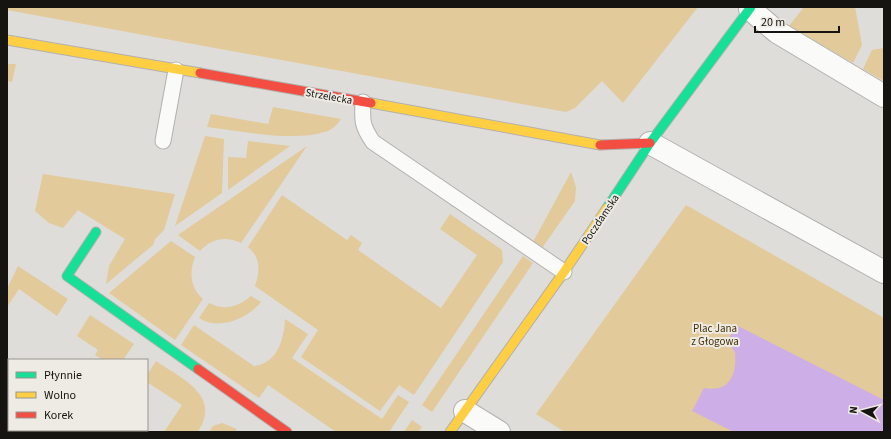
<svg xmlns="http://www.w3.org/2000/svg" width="891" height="439" viewBox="0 0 891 439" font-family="'Source Sans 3',sans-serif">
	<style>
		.green { fill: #e2ca9b }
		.water { fill: #cdaee7 }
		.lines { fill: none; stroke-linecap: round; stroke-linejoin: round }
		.lane-casing { stroke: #b2b1ae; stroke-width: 17 }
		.street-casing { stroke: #b2b1ae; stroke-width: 24 }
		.fast-casing { stroke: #b2b1ae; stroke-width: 11 }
		.slow-casing { stroke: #b2b1ae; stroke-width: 11 }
		.jam-casing { stroke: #b2b1ae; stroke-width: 11 }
		.lane { stroke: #fafaf9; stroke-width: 15 }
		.street { stroke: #fafaf9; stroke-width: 22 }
		.fast { stroke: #16e098; stroke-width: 9 }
		.slow { stroke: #ffcf43; stroke-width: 9 }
		.jam { stroke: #f24e42; stroke-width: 9 }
		.labels { text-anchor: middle; stroke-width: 4; stroke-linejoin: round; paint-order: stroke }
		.street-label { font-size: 11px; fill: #151411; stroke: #eeebe4 }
		.park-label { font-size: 11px; fill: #453208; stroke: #eeebe4 }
	</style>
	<rect width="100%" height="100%" fill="#dfddd9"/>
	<g class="green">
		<path d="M7 7H698L623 103 602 81 575 108 566 112 7 10Z"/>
		<path d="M804 7H855L862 45 853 63 789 26Z"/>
		<path d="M884 48V81L863 69 872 50Z"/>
		<path d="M7 64H16L12 82 7 81Z"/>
		<path d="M273 107 341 119C337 125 331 131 324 132 293 142 240 131 207 127L211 114 268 124Z"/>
		<path d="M205 136 224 139 222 193 175 226Z"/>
		<path d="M248 141 290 146 228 190V157L246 158Z"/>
		<path d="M307 146 241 243C226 236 212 238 200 251L178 235Z"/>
		<path d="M571 172 576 187 575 201 542 248 533 242Z"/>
		<path d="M43 174 175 194 164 230 155 239 153 245 106 284 109 266 125 239 78 210 63 228 49 223 35 211Z"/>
		<path d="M282 195 347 240 351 235 362 243 358 250 441 308 477 255 440 229 450 214 502 250 503 262 414 395 399 385 380 411 301 357 318 330 255 286C260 271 261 258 248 247Z"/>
		<path d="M686 205 884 318V432H565L536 414Z"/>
		<path d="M171 241 195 257C189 272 190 288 203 299L175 340 109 293Z"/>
		<path d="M523 256 533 263 432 412 422 405Z"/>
		<path d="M18 266 68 299 57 316 19 289 7 307V289Z"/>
		<path d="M251 296 261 302C247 319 219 331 199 318L209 303C225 311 238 307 251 296Z"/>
		<path d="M90 315 134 344 123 360H103L95 355 98 350 77 336Z"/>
		<path d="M285 319 308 334 292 358 382 419 398 395 409 402 389 432H336L268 385 259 398 181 345 194 325 254 366C278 363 284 339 285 319Z"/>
		<path d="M156 361C182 379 222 395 198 432H164L182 405 147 382V375Z"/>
		<path d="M7 364 9 366V415L7 412Z"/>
		<path d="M412 420 422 427 418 432H404Z"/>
		<path d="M222 423 237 429 235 432H209L213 426Z"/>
		<path d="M21 430H99L101 432H23Z"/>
	</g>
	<path class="water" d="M736 325 884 400V432H734L692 411 704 388C730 393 737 374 735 352L727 342Z"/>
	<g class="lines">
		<defs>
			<g id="lane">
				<path d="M363 102C362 121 362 126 373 142L564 272"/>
				<path d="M163 141 176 70"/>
			</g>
			<g id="street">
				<path d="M750 9 777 32 884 96"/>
				<path d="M650 143 884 272"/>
				<path d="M465 411 499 432"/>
			</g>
			<g id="fast">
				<path d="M607 208 650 143 751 7"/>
				<path d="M96 232 67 276 198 369"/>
			</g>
			<g id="slow">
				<path d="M7 40 200 73"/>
				<path d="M371 103 600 145"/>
				<path d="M450 432 564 272 607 208"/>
			</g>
			<g id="jam">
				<path d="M200 73 371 103"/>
				<path d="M600 145 650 143"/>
				<path d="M198 369 287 432"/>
			</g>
		</defs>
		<use href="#lane" class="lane-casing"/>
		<use href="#street" class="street-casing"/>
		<use href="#fast" class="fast-casing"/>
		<use href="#slow" class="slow-casing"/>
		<use href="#jam" class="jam-casing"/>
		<use href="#lane" class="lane"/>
		<use href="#street" class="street"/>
		<use href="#fast" class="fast"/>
		<use href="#slow" class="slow"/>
		<use href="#jam" class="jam"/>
	</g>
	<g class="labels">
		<g class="street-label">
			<text transform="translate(329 96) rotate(10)" y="4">Strzelecka</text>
			<text transform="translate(600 219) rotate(-56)" y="4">Poczdamska</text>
		</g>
		<g class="park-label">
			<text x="715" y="332">Plac Jana<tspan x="715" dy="13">z Głogowa</tspan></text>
		</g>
	</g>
	<rect width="891" height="439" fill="none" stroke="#151411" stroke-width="16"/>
	<rect x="8" y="359" width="140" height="72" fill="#eeebe4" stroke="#979590"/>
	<rect x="16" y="372" width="20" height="6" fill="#16e098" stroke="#979590"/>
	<text x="44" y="379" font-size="12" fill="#151411">Płynnie</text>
	<rect x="16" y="392" width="20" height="6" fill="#ffcf43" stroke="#979590"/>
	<text x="44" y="399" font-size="12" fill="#151411">Wolno</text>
	<rect x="16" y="412" width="20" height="6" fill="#f24e42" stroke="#979590"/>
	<text x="44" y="419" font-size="12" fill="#151411">Korek</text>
	<g transform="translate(863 411) rotate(277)" stroke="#eeebe4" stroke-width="3" paint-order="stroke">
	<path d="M0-3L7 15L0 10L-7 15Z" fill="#151411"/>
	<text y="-6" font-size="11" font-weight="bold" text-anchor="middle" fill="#151411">N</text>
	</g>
	<path d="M755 26v6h84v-6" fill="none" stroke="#151411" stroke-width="2"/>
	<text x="761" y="26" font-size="12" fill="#151411" stroke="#eeebe4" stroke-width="3" paint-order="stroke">20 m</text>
</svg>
